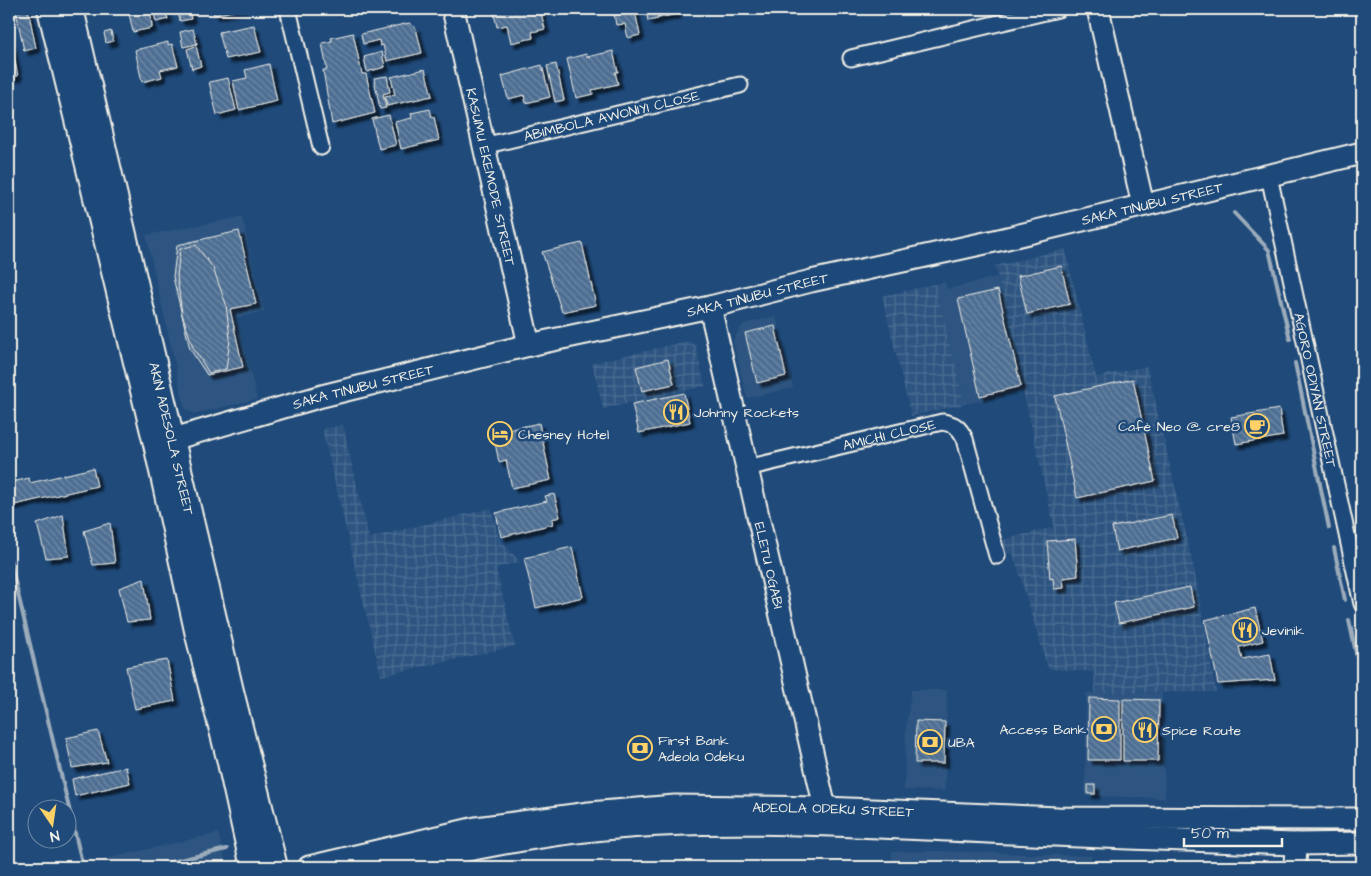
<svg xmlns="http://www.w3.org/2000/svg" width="1371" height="876" viewBox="0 0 1371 876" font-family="'Architects Daughter',sans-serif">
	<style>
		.built { fill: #2d5581 }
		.industrial { fill: url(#industrial-grid) }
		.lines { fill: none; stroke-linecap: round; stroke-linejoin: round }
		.stream { stroke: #9cacbb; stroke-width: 4 }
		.building { fill: url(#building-back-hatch); stroke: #f4f1e8; filter: url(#shadow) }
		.street-casing { stroke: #f4f1e8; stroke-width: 19 }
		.secondary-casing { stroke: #f4f1e8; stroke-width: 25 }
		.primary-casing { stroke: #f4f1e8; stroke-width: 28 }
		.street { stroke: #1f4a7a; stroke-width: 15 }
		.secondary { stroke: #1f4a7a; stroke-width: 21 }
		.primary { stroke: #1f4a7a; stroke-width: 24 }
		.labels { text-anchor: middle; stroke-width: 5; stroke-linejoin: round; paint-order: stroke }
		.street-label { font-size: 14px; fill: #f4f1e8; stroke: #1f4a7a }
		.poi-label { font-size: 14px; fill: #f4f1e8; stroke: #1f4a7a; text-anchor: start }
	</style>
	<defs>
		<pattern id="industrial-grid" width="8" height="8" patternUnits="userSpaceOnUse" patternTransform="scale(1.25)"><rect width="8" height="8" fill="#2d5581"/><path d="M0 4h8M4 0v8" fill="none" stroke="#4c6e93"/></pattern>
		<pattern id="building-back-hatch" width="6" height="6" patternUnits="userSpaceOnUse" patternTransform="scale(1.25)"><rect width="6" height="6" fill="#4d6e92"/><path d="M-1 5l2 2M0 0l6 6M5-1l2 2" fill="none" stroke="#708aa6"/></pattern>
		<filter id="shadow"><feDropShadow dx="4.5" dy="4.5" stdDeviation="1" flood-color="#0009"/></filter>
	</defs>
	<rect width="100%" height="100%" fill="#1f4a7a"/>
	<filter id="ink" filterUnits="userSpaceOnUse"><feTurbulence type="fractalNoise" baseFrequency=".02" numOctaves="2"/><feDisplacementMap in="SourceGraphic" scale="10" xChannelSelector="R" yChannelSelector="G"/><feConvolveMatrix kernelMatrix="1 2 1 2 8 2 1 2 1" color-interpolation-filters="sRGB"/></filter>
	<g filter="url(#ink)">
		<g class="built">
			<path d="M242 217 264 311 237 318 257 399 195 414 185 409 146 235Z"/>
			<path d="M997 277 1023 391 965 404 935 284 945 282 947 289Z"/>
			<path d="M776 316 793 388 747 398 733 341 743 324Z"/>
			<path d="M911 690H947L945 791 904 790 906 727Z"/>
			<path d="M1086 693H1162L1165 798 1085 796Z"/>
			<path d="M218 833 226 862 203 867H93L92 862Z"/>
			<path d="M936 851 1059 855 1092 856 1086 867H892V852Z"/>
			<path d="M1167 860 1260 863 1264 867H1167Z"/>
		</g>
		<g class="industrial">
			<path d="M1065 249 1096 377 1147 366 1194 569 1216 692 1095 693 1094 672 1048 669 1013 553 1006 554 1002 540 1054 527 995 266Z"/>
			<path d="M935 284 965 404 911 416 882 296Z"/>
			<path d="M689 341 696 346 705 386 603 409 592 363Z"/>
			<path d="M343 425 369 538 491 508 499 538 520 562 496 568 515 646 381 676 322 429Z"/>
		</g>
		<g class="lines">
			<g class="stream">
				<path d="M1234 213 1269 250 1290 339"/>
				<path d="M1295 363 1329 528"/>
				<path d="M1334 548 1345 600"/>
				<path d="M9 556 83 867"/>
				<path d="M1349 620 1362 681"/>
				<path d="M149 867 227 849"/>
				<path d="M1090 867 1091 866"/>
			</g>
		</g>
		<g class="building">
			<path d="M28 9 36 48 24 51 16 12Z"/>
			<path d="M128 9H165L168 19 156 22 154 14 151 15 152 28 133 32Z"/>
			<path d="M177 9H189L191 19 180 21Z"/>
			<path d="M213 9H242L214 15Z"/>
			<path d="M493 9H540L545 29 532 32 533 38 511 43 507 25 497 27Z"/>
			<path d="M613 9H656L658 19 648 21 646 9 635 11 640 35 628 38 625 24 616 25Z"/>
			<path d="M657 9H675L677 14 659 18Z"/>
			<path d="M409 23 416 28 422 53 387 61 383 45 380 46 379 40 363 44 361 34Z"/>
			<path d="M254 25 261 52 226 59 219 32Z"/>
			<path d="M193 29 197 44 183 47 180 32Z"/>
			<path d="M111 31 113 41 106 43 104 33Z"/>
			<path d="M353 33 362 74H366L375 113 332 124 323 70H327L322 43 332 41 331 38Z"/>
			<path d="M9 34 18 76 9 78Z"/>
			<path d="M168 42V45L172 44 178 66 160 70 162 77 142 82 135 50Z"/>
			<path d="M196 46 201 66 192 69 187 49Z"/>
			<path d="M613 51 618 72H615L618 84 592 90 593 94 576 98 567 59 586 54 587 57Z"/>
			<path d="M382 52 385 67 367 72 364 57Z"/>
			<path d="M269 64 277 101 239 110 233 81 247 78 245 70Z"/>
			<path d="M556 64 564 100 555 102 547 66Z"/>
			<path d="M542 65 550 97 526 103 524 95 508 99 502 76Z"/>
			<path d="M425 69 432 96 387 106 385 97 395 95 391 77Z"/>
			<path d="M387 76 390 92 383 94 386 108 380 109 374 78Z"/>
			<path d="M228 78 236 110 217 115 209 82Z"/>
			<path d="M430 109 432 117H434L439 140 401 149 395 122 412 118 411 113Z"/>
			<path d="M389 115 396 145 379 149 372 119Z"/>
			<path d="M239 231 256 304 230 309 243 367 207 375 190 349 173 277 177 245Z"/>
			<path d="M582 243 596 305 562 312 542 252Z"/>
			<path d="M196 245 213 268 226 304 230 339 226 369 209 373 193 347 182 314 177 276 180 249Z"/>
			<path d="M1061 266 1070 304 1027 314 1018 276Z"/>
			<path d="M998 290 1021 386 980 396 958 299Z"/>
			<path d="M775 326 786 376 757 383 745 333Z"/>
			<path d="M668 359 674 384 642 391 636 367Z"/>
			<path d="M1133 379 1155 481 1077 498 1055 396Z"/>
			<path d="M684 393 690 422 639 433 632 404Z"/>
			<path d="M1279 409 1283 436 1236 444 1231 417Z"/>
			<path d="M539 423 551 480 512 488 506 460 499 462 493 433Z"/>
			<path d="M93 468 97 486 10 506 9 483 29 478 30 483Z"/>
			<path d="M554 494 560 517 552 519 553 524 501 537 496 513 547 501 545 496Z"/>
			<path d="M63 515 69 556 46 558 37 524Z"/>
			<path d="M1172 515 1177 538 1117 551 1112 527Z"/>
			<path d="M110 523 115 563 93 565 84 531Z"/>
			<path d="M1075 539 1078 576 1063 578 1064 588 1054 589 1053 578 1050 579 1047 541Z"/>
			<path d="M572 547 583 597 536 608 524 558Z"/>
			<path d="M144 579 150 620 127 622 119 588Z"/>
			<path d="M1190 587 1194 607 1119 623 1114 603Z"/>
			<path d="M1255 608 1263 641 1239 647 1242 659 1270 654 1275 680 1218 684 1205 620Z"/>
			<path d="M167 660 175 701 135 709 126 667Z"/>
			<path d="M1089 698 1120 699V760H1088Z"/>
			<path d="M1123 699 1159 700 1158 761H1123Z"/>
			<path d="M916 721 945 722 944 763H915Z"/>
			<path d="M98 731 107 762 72 768 66 738Z"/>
			<path d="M126 767 130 783 75 796 72 779Z"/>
			<rect x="1088" y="785" width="7" height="9"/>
			<path d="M625 864 652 865V867H625Z"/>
		</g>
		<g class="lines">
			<defs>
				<g id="street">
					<path d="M288 9 321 147"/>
					<path d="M851 58 1058 9"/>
					<path id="s1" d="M483 146 740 85"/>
					<path id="s2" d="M1269 176 1362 604"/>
					<path id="s3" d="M747 468 942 422C955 424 959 427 965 439L997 556"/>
				</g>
				<g id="secondary">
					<path id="s4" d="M453 9 529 345"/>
					<path d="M1098 9 1143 205"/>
					<path id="s5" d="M710 307 825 808 824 822"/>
					<path id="s6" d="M156 444 322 396 529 345 710 307 811 281 999 240 1362 153"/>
					<path id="s7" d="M309 867 476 828 589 813 675 806 825 808 1058 818 1362 819"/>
					<path d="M388 867C460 851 531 836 604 829 718 818 834 825 948 830 1064 836 1180 840 1296 844L1362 843"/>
					<path d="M1295 867 1296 844"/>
				</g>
				<g id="primary">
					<path d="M50 9 156 444 198 635 229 758 253 867"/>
					<path id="s8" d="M71 9 231 691 275 867"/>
				</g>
			</defs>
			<use href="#street" class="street-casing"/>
			<use href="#secondary" class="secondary-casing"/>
			<use href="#primary" class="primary-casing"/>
			<use href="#street" class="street"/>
			<use href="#secondary" class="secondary"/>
			<use href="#primary" class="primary"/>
		</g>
	</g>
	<defs>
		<symbol id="restaurant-ring" viewBox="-11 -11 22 22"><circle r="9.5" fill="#1f4a7a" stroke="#ffd166" stroke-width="1.5"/><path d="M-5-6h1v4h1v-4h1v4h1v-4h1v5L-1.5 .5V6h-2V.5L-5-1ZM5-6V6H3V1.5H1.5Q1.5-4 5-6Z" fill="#ffd166"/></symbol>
		<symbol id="cafe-ring" viewBox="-11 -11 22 22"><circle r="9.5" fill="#1f4a7a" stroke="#ffd166" stroke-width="1.5"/><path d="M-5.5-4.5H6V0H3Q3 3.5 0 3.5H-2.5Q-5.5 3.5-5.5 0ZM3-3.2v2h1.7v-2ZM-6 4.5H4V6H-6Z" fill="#ffd166"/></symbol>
		<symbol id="hotel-ring" viewBox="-11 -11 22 22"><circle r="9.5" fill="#1f4a7a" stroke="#ffd166" stroke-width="1.5"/><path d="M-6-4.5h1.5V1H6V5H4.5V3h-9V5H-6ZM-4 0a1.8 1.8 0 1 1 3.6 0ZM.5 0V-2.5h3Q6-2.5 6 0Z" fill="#ffd166"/></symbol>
		<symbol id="bank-ring" viewBox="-11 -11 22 22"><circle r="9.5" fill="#1f4a7a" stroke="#ffd166" stroke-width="1.5"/><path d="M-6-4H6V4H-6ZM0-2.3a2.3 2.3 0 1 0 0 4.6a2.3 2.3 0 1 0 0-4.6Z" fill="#ffd166"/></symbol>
	</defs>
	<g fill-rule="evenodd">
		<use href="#restaurant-ring" x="662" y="398" width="28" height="28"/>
		<use href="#cafe-ring" x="1243" y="412" width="28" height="28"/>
		<use href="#hotel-ring" x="486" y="420" width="28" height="28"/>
		<use href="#restaurant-ring" x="1231" y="616" width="28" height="28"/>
		<use href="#bank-ring" x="1090" y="715" width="28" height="28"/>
		<use href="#restaurant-ring" x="1131" y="716" width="28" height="28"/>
		<use href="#bank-ring" x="916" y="728" width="28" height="28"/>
		<use href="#bank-ring" x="626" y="734" width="28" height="28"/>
	</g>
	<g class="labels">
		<g class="street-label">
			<text dy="5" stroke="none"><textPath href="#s1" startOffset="132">ABIMBOLA AWONIYI CLOSE</textPath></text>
			<text dy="5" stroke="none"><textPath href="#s4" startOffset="172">KASUMU EKEMODE STREET</textPath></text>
			<text dy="5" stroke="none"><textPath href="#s6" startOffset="1025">SAKA TINUBU STREET</textPath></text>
			<text dy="5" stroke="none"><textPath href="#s6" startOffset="620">SAKA TINUBU STREET</textPath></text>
			<text dy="5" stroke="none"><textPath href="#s6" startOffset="215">SAKA TINUBU STREET</textPath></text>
			<text dy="5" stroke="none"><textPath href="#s2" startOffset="219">AGORO ODIYAN STREET</textPath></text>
			<text dy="5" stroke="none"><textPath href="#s3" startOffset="146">AMICHI CLOSE</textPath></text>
			<text dy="5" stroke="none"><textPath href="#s8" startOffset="441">AKIN ADESOLA STREET</textPath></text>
			<text dy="5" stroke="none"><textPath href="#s5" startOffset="265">ELETU OGABI</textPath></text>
			<text dy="5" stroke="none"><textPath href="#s7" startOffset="530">ADEOLA ODEKU STREET</textPath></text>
		</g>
		<g class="poi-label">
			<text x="694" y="417">Johnny Rockets</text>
			<text x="1240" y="431" text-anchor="end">Cafè Neo @ cre8</text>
			<text x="518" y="439">Chesney Hotel</text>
			<text x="1262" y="635">Jevinik</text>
			<text x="1086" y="734" text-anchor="end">Access Bank</text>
			<text x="1162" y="735">Spice Route</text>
			<text x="658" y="745">First Bank<tspan x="658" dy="16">Adeola Odeku</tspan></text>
			<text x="948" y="747">UBA</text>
		</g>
	</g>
	<rect width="1371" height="876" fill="none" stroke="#1f4a7a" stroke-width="30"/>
	<rect x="15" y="15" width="1341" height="846" fill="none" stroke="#f4f1e8" stroke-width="2" filter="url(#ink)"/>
	<g transform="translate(52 824) rotate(167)"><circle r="24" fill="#1f4a7a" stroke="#748da6"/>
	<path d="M0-4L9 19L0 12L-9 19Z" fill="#ffd166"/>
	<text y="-8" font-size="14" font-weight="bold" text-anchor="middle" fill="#f4f1e8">N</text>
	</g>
	<path d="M1184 838v8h98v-8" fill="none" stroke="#f4f1e8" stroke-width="2.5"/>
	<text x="1191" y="838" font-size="15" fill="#f4f1e8" stroke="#1f4a7a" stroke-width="4" paint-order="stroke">50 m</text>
</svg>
